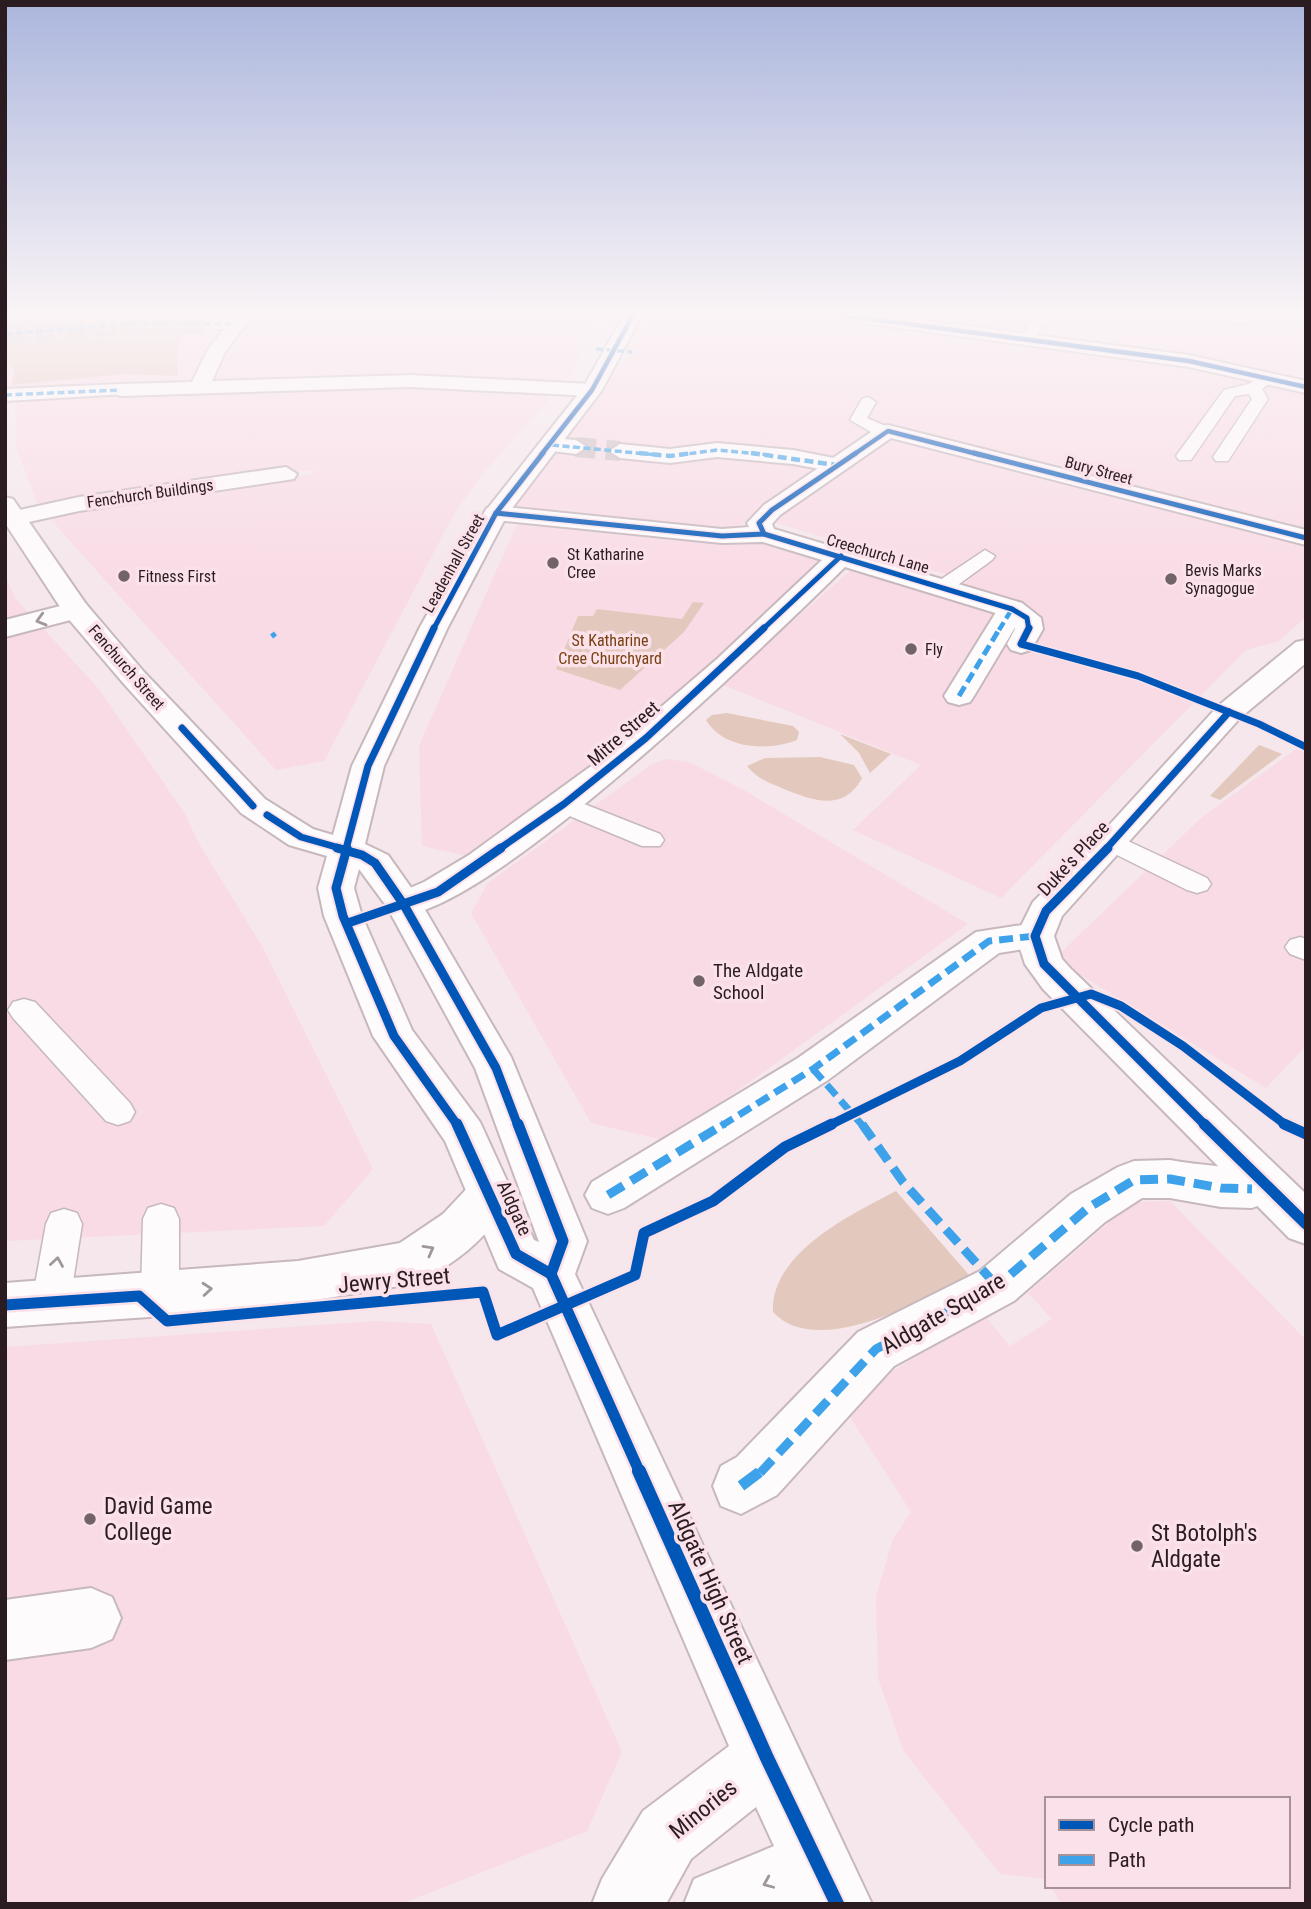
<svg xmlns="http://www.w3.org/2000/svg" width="1311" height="1909" viewBox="0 0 1311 1909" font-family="'Roboto Condensed',sans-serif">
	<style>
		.built { fill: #f9dbe5 }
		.green { fill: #e3c9bd }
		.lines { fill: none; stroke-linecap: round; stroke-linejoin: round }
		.pedestrian-tunnel { stroke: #cdbec3; stroke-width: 20; stroke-dasharray: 20 10; stroke-linecap: butt }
		.service-casing { stroke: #c6b8bd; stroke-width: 3 }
		.pedestrian-casing { stroke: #c6b8bd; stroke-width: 4 }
		.minor-casing { stroke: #c6b8bd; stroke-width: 4 }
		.tertiary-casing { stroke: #c6b8bd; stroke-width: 4 }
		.primary-casing { stroke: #c6b8bd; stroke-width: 4 }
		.service { fill: #fefbfc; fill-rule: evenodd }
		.pedestrian { fill: #fefbfc; fill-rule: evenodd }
		.minor { fill: #fefbfc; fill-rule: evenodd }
		.tertiary { fill: #fefbfc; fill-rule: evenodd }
		.primary { fill: #fefbfc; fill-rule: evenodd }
		.quiet-far5 { stroke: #3ea2ea; stroke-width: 3.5; stroke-dasharray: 7 3.5; stroke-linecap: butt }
		.quiet-far4 { stroke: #3ea2ea; stroke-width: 4.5; stroke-dasharray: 9 4.5; stroke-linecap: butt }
		.quiet-far3 { stroke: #3ea2ea; stroke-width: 5; stroke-dasharray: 11 5; stroke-linecap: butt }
		.quiet-far2 { stroke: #3ea2ea; stroke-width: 7; stroke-dasharray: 14 7; stroke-linecap: butt }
		.quiet-far1 { stroke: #3ea2ea; stroke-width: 9; stroke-dasharray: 18 9; stroke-linecap: butt }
		.quiet { stroke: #3ea2ea; stroke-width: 11; stroke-dasharray: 23 11; stroke-linecap: butt }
		.cycleway-far5-casing { stroke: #fbe1e9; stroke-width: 7 }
		.cycleway-far4-casing { stroke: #fbe1e9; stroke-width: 8 }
		.cycleway-far3-casing { stroke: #fbe1e9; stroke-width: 10 }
		.cycleway-far2-casing { stroke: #fbe1e9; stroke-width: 13 }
		.cycleway-far1-casing { stroke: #fbe1e9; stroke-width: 16 }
		.cycleway-casing { stroke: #fbe1e9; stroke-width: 18 }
		.cycleway-far5 { stroke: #0057b8; stroke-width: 4.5 }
		.cycleway-far4 { stroke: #0057b8; stroke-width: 5 }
		.cycleway-far3 { stroke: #0057b8; stroke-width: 7 }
		.cycleway-far2 { stroke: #0057b8; stroke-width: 9 }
		.cycleway-far1 { stroke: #0057b8; stroke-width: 11 }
		.cycleway { stroke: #0057b8; stroke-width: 14 }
		.oneway { stroke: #9f9799 }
		.poi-dot { fill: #726368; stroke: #fbe1e9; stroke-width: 2.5 }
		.labels { text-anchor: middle; stroke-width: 7; stroke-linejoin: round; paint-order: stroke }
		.far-street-label { font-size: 16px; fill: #2b1c21; stroke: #fbe1e9 }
		.far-poi-label { font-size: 16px; fill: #2b1c21; stroke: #fbe1e9; text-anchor: start }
		.far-park-label { font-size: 16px; fill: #784111; stroke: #fbe1e9 }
		.street-label { font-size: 19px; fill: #2b1c21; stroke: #fbe1e9 }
		.poi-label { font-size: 19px; fill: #2b1c21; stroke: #fbe1e9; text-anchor: start }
		.near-street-label { font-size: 23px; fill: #2b1c21; stroke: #fbe1e9 }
		.near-poi-label { font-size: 23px; fill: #2b1c21; stroke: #fbe1e9; text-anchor: start }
	</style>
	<rect width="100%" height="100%" fill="#f5e7eb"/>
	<g class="built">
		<path d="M5 315H596L586 348 564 383 393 375 187 383 110 381 5 389Z"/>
		<path d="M658 315H1306V617L1279 641 1246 650 1001 898 853 830 921 765 721 684 851 570 948 601 968 581 753 516 740 526 702 530 514 509Z"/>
		<path d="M436 388 542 394 550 399 481 476 454 514 324 761 276 770 51 520 63 513 311 474 314 470 220 479 40 510 16 448 15 401 22 398Z"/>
		<path d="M519 519 790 547 811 553 819 563 706 671 607 754 468 856 422 846 419 746Z"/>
		<path d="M5 575 15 598 98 688 185 814 198 842 262 946 373 1169 324 1226 5 1241Z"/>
		<path d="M1296 749 1306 753V1046L1266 1088 1054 959 1201 818Z"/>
		<path d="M667 759 689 762 742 789 968 924 668 1141 591 1123 471 913 488 883 652 764Z"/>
		<path d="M1170 1201 1306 1340V1904H1061L1051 1886H1288V1799H1047V1879L1000 1874 903 1750 878 1678 876 1596 893 1539 911 1512 850 1417 855 1393 985 1316 1010 1346 1052 1319 1028 1293 1133 1202Z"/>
		<path d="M376 1321 431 1324 622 1752 587 1831 401 1904H5V1347Z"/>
	</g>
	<g class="green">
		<path d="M5 315H198L177 347 178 376 124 374 12 385 14 370 5 360Z"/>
		<path d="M693 602 704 603 684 632 620 690 556 669 578 616H593L597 609 682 619Z"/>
		<path d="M727 713 793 726 799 732 797 740C768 751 724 750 706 720L712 715Z"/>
		<path d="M840 734 891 754 870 773 859 753Z"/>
		<path d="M1259 745 1282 754 1220 800 1210 796Z"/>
		<path d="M820 757 854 765 862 778C844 812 813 801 784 789 770 783 757 779 747 766L765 758Z"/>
		<path d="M896 1191 969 1275C925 1300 817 1360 773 1312 770 1253 852 1214 896 1191Z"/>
	</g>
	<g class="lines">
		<g class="pedestrian-tunnel">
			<path d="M5 334 137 323 215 324"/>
			<path d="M576 447 620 451"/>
		</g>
		<defs>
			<g id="service">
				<path d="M1035 315H1049L1031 343H1021L1019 340Z"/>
				<path d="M1269 373 1277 378 1262 389 1268 399 1228 461H1216L1213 457 1252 399 1249 394 1235 396 1191 460H1179L1176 456 1224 390 1248 384Z"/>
				<path d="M868 397 876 402 867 418 890 428V436H878L850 420 862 399Z"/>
				<path d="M985 550 995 556 992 560 951 590H937L934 586 937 582Z"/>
				<path d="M564 796 660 834 664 840 660 846H642L555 810 551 804 555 798Z"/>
				<path d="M1113 834 1207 878 1211 884 1207 890 1197 893 1187 890 1103 848 1100 842 1103 836Z"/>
				<path d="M1300 937 1306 939V960L1290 954 1285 947 1290 940Z"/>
				<path d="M24 999 35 1002 130 1103 135 1112 130 1121 118 1125 106 1121 13 1018 8 1010 13 1002Z"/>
				<path d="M161 1204 174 1208 179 1219V1293L174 1305 160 1310 146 1305 141 1293 143 1219 148 1208Z"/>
				<path d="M64 1209 77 1213 82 1224 70 1301 65 1313 51 1318 37 1313 32 1301 46 1224 51 1213Z"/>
			</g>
			<g id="pedestrian">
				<path d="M406 315H426L414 321 408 320Z"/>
				<path d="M235 319 244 324 241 328 215 329 206 324 215 319Z"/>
				<path d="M120 384 130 390 127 394 5 401V389Z"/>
				<path d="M552 438 576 440 587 447 576 454 544 450 541 445 544 440Z"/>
				<path d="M717 443 793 450 844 460 847 465 836 472 793 464 717 457 670 463 620 458 609 451 620 444 670 449Z"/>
				<path d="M1012 601 1022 603 1026 609 974 696 970 702 959 705 948 702 944 696 998 609 1002 603Z"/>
				<path d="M1035 923 1048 927 1054 936 1048 945 999 953 828 1080 624 1208 608 1214 592 1208 585 1195 592 1182 798 1058 976 932Z"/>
				<path d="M1170 1160C1200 1166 1241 1166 1268 1176L1275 1189 1268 1202 1252 1208 1221 1207 1170 1198H1142L1105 1222 1014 1301 894 1366 777 1495 741 1514 721 1506 713 1486 721 1466 737 1457 858 1332 980 1271 1071 1194 1118 1167 1134 1161Z"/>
			</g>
			<g id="minor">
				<path d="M235 315H253L225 352 212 381 410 375 592 384 602 390 592 396 410 387 120 396 110 390 120 384 192 382 207 351Z"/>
				<path d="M832 315H881L1189 355 1306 381V393L1189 367 841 320Z"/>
				<path d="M1232 315H1250L1246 323H1234Z"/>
				<path d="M888 425 1306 530V545L891 438 780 515 772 524 774 529 1022 603 1041 618 1043 629 1031 650 1021 653 1011 650 1007 644 1015 629 1014 622 1002 615 845 567C781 630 469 935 391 914L386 905 391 896 424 882 469 855 598 761 717 659 822 560 763 542 722 543 496 520 487 518 484 513 487 508 496 506 722 529 749 527 747 523 764 505 880 426Z"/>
				<path d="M286 467 297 474 294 479 79 511 15 525 5 521 6 513 79 497Z"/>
				<path d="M76 602 86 604 90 610 86 616 5 637V620Z"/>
				<path d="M489 1176 505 1182 512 1195C495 1230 460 1262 424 1278 400 1288 372 1290 346 1295 234 1315 118 1318 5 1327V1283L298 1261 400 1243 443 1214 473 1182Z"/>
				<path d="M91 1588 112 1597 121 1618 112 1639 91 1648 5 1660V1600Z"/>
			</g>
			<path id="tertiary" d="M624 315H642L602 390 507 515 448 627 384 766 365 844 388 855 417 896 511 1057 587 1241 575 1274 872 1904H684L694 1879 774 1846 756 1807 691 1859 666 1904H592L602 1879 643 1811 729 1746 533 1288 499 1269 445 1141 373 1036 324 916 318 888 327 856 289 845 241 813 124 684 66 616 5 523V497L13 499 86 604 144 672 265 799 313 829 333 835 352 766 420 627 484 513 583 388ZM359 869 387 907 475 1068 539 1242 534 1240 480 1122 412 1030 362 916 354 888Z"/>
			<path id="primary" d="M1306 640V663L1240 718 1062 916 1054 936 1062 959 1071 969 1306 1194V1244L1289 1238 1043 989 1025 964 1016 936 1033 902 1101 834 1218 706 1296 642Z"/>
		</defs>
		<use href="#service" class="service-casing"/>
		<use href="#pedestrian" class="pedestrian-casing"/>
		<use href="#minor" class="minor-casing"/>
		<use href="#tertiary" class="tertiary-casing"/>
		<use href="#primary" class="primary-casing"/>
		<use href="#service" class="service"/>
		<use href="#pedestrian" class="pedestrian"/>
		<use href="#minor" class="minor"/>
		<use href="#tertiary" class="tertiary"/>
		<use href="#primary" class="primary"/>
		<g class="quiet-far5">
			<path d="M414 316 417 315"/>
			<path d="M5 334 137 323 235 324"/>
			<path d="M596 349 632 352"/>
			<path d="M5 395 120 390"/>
			<path d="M552 445 658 455"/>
			<path d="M679 455 717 450 770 455"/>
		</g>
		<g class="quiet-far4">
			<path d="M639 453 670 456 693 453"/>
			<path d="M751 453 836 465"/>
			<path d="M999 630 1012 609"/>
		</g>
		<g class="quiet-far3">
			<path d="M272 633 275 637"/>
			<path d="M959 696 1000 628"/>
		</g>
		<g class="quiet-far2">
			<path d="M813 1069 863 1126"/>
			<path d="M721 1126 813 1069 989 941 1035 936"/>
		</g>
		<g class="quiet-far1">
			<path d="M862 1124 903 1182 997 1286"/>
			<path d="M608 1195 724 1124"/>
			<path d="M760 1473 876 1349 997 1286 1088 1208 1134 1180 1170 1179 1221 1188 1252 1189"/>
		</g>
		<path class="quiet" d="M741 1486 761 1471"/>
		<defs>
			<g id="cycleway-far5">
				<path d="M841 315 1189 361 1306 387"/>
				<path d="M541 455 592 390 633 315"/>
				<path d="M853 455 888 431 981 455"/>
			</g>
			<g id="cycleway-far4">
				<path d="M974 453 1306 538"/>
				<path d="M496 513 722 536 764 534 1012 609 1027 618 1029 630"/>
				<path d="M764 534 759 523 772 510 856 453"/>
				<path d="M433 630 496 513 543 453"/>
				<path d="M762 630 841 556"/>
			</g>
			<g id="cycleway-far3">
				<path d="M1029 628 1021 644 1138 676 1259 724 1306 747"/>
				<path d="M182 728 253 806"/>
				<path d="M267 815 301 837 343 849"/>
				<path d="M346 849 368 766 434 628"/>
				<path d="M499 849 564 804 646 738 764 628"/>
				<path d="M1106 849 1229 712"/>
			</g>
			<g id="cycleway-far2">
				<path d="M337 848 362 855 375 863 404 905 496 1068 518 1126"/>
				<path d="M347 848 336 888 343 916 394 1036 458 1126"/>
				<path d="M1108 848 1046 911 1035 936 1044 964 1206 1126"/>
				<path d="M348 923 438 892 501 848"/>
				<path d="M828 1126 960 1061 1041 1008 1091 994 1121 1006 1183 1046 1287 1126"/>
			</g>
			<g id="cycleway-far1">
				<path d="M457 1124 516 1254 551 1274"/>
				<path d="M518 1124 563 1241 551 1274"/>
				<path d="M1204 1124 1306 1224"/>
				<path d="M1284 1124 1306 1134"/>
				<path d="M551 1274 640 1473"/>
				<path d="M5 1305 139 1296 167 1321 483 1292 497 1335 635 1275 644 1233 713 1201 785 1147 832 1124"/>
			</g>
			<path id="cycleway" d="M639 1471 767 1758 837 1904"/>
		</defs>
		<use href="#cycleway-far5" class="cycleway-far5-casing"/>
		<use href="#cycleway-far4" class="cycleway-far4-casing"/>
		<use href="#cycleway-far3" class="cycleway-far3-casing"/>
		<use href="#cycleway-far2" class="cycleway-far2-casing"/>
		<use href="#cycleway-far1" class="cycleway-far1-casing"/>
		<use href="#cycleway" class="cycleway-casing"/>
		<use href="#cycleway-far5" class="cycleway-far5"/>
		<use href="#cycleway-far4" class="cycleway-far4"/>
		<use href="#cycleway-far3" class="cycleway-far3"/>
		<use href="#cycleway-far2" class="cycleway-far2"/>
		<use href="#cycleway-far1" class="cycleway-far1"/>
		<use href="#cycleway" class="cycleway"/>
	</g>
	<defs><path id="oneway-chevron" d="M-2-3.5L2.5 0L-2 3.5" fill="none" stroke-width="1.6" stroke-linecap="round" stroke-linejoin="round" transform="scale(1.75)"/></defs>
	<g class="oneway">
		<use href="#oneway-chevron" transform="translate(41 620) rotate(164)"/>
		<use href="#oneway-chevron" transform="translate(429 1250) rotate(-29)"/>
		<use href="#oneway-chevron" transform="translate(57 1262) rotate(-81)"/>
		<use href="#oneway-chevron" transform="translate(207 1289) rotate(-5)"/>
		<use href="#oneway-chevron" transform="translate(768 1883) rotate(157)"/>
	</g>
	<linearGradient id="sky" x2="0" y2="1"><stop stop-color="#abb6dd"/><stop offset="0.54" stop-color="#faf4f6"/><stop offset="1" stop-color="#faf4f6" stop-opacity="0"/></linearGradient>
	<rect width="1311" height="582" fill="url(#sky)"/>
	<g class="poi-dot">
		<circle cx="553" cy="563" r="7"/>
		<circle cx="124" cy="576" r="7"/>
		<circle cx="1171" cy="579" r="7"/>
		<circle cx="911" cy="649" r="7"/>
		<circle cx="699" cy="981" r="7"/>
		<circle cx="90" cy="1519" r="7"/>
		<circle cx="1137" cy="1546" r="7"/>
	</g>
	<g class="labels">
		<g class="far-street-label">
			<text transform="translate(1099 470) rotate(15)" y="6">Bury Street</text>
			<text transform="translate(150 493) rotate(-8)" y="6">Fenchurch Buildings</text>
			<text transform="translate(878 553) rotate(16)" y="6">Creechurch Lane</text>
			<text transform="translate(453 563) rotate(-61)" y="6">Leadenhall Street</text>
			<text transform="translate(127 667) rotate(49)" y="6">Fenchurch Street</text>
		</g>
		<g class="far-poi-label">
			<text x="567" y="560">St Katharine<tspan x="567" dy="18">Cree</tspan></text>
			<text x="1185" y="576">Bevis Marks<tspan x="1185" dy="18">Synagogue</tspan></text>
			<text x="138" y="582">Fitness First</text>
			<text x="925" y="655">Fly</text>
		</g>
		<g class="far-park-label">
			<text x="610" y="646">St Katharine<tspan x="610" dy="18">Cree Churchyard</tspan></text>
		</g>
		<g class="street-label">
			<text transform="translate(623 733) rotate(-41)" y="7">Mitre Street</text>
			<text transform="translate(1073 858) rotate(-47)" y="7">Duke's Place</text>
			<text transform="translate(515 1208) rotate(66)" y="7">Aldgate</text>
		</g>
		<g class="poi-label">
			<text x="713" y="977">The Aldgate<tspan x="713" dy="22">School</tspan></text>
		</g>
		<g class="near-street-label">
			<text transform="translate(394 1280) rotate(-5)" y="8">Jewry Street</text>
			<text transform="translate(943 1313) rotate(-30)" y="8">Aldgate Square</text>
			<text transform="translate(711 1582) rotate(66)" y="8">Aldgate High Street</text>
			<text transform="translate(703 1809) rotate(-39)" y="8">Minories</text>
		</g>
		<g class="near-poi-label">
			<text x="104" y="1514">David Game<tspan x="104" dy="26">College</tspan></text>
			<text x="1151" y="1541">St Botolph's<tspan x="1151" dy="26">Aldgate</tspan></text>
		</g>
	</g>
	<rect width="1311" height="1909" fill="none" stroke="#2b1c21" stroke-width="14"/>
	<rect x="1045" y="1797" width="245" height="91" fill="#fbe1e9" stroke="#a89299" stroke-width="2"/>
	<rect x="1059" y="1820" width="35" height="10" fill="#0057b8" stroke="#a89299" stroke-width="2"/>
	<text x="1108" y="1832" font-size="21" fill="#2b1c21">Cycle path</text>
	<rect x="1059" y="1855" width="35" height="10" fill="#3ea2ea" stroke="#a89299" stroke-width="2"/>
	<text x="1108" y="1867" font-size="21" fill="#2b1c21">Path</text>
</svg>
